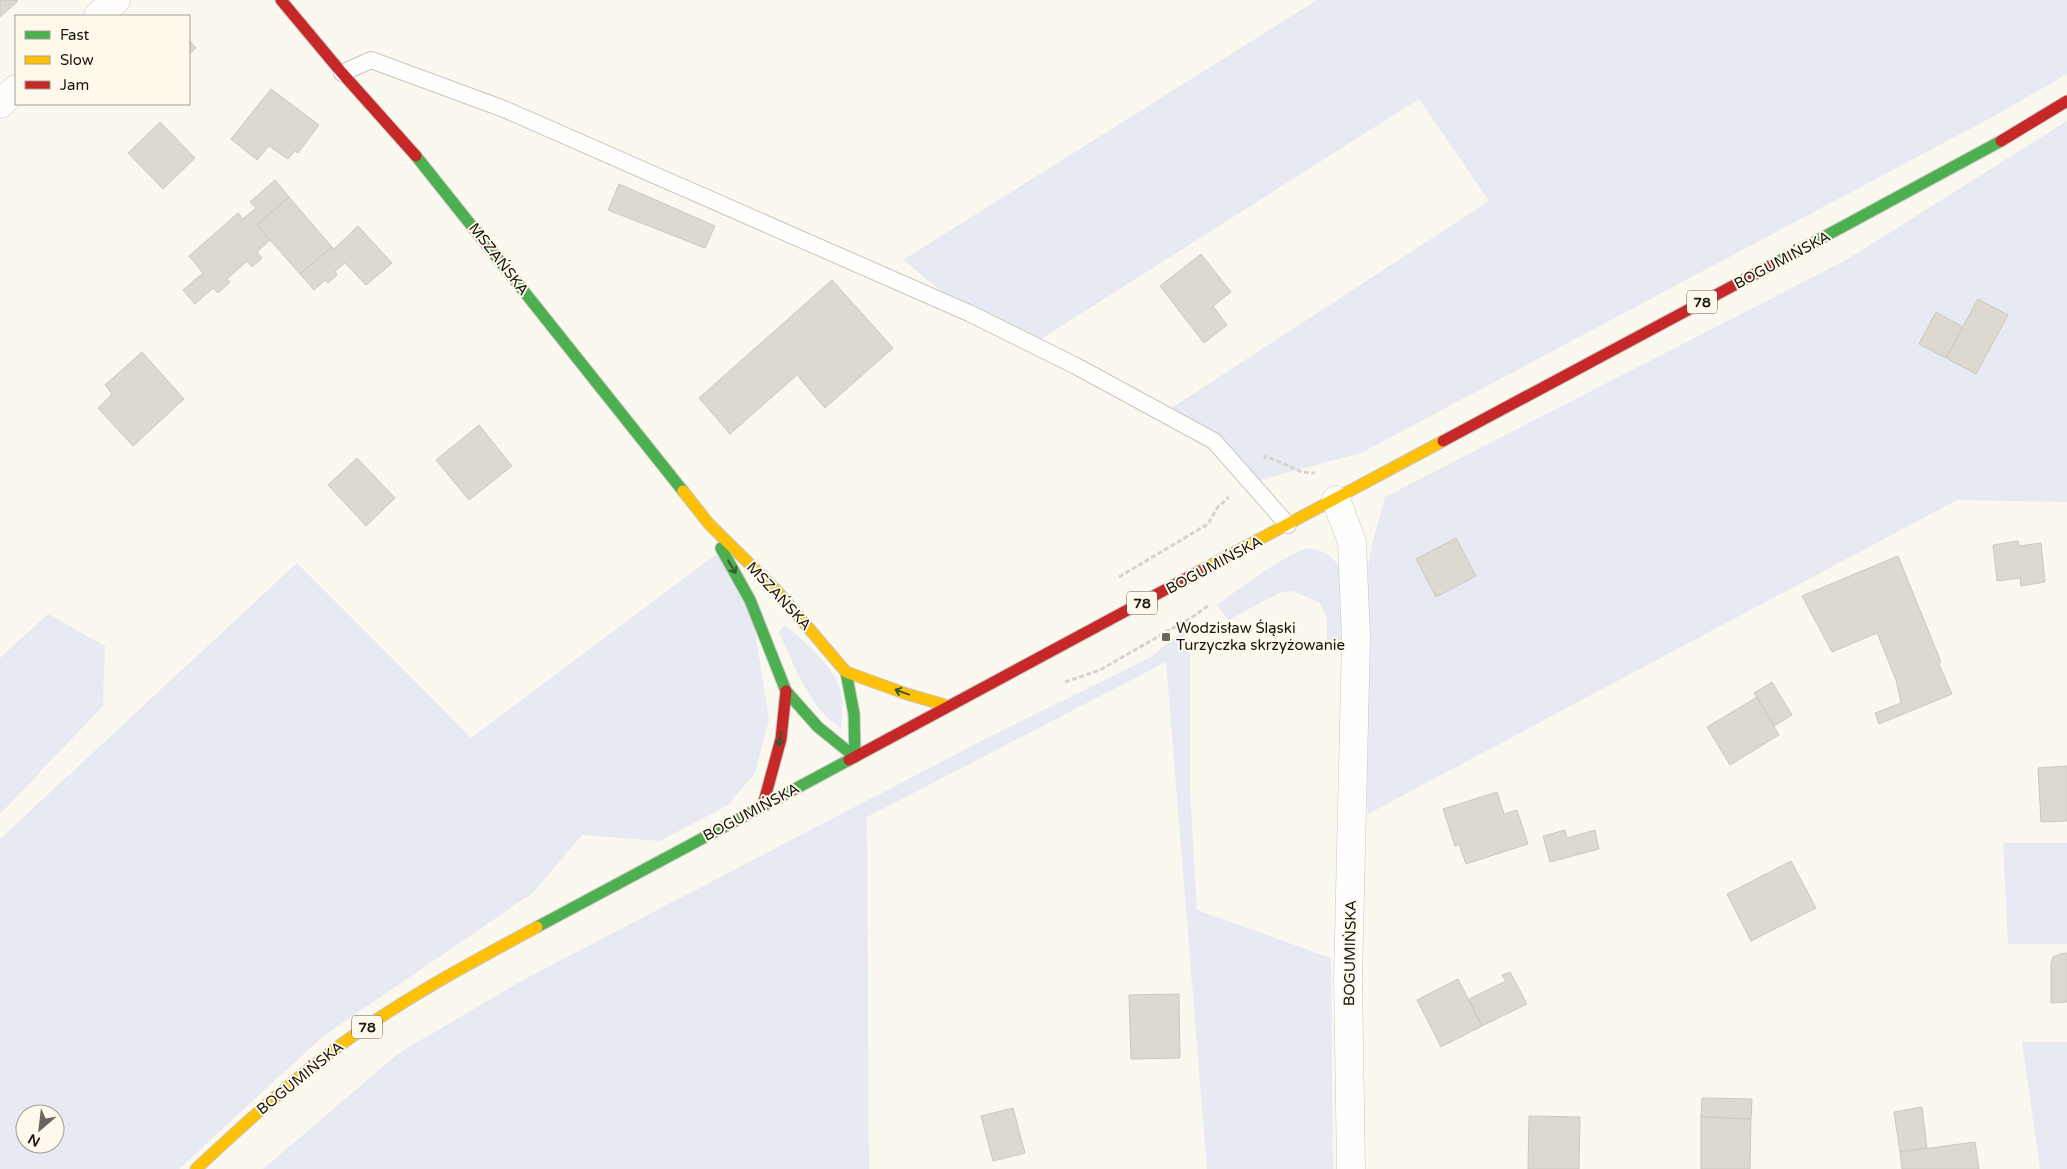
<svg xmlns="http://www.w3.org/2000/svg" width="2067" height="1169" viewBox="0 0 2067 1169" font-family="'Varela Round',sans-serif">
	<style>
		.green { fill: #e8eaf3; fill-rule: evenodd }
		.building { fill: #ddd9d0; stroke: #cac8c1 }
		.lines { fill: none; stroke-linecap: round; stroke-linejoin: round }
		.lane-casing { stroke: #c9c6c0; stroke-width: 18 }
		.street-casing { stroke: #c9c6c0; stroke-width: 29 }
		.fast-casing { stroke: #c9c6c0; stroke-width: 13 }
		.slow-casing { stroke: #c9c6c0; stroke-width: 13 }
		.jam-casing { stroke: #c9c6c0; stroke-width: 13 }
		.path { stroke: #d4d3d1; stroke-width: 3; stroke-dasharray: 5 2.5; stroke-linecap: butt }
		.lane { stroke: #fefefd; stroke-width: 16 }
		.street { stroke: #fefefd; stroke-width: 28 }
		.fast { stroke: #4caf50; stroke-width: 11 }
		.slow { stroke: #ffc107; stroke-width: 11 }
		.jam { stroke: #c62828; stroke-width: 11 }
		.oneway { stroke: #305b2d }
		.poi-dot { fill: #68655f; stroke: #fff9ec; stroke-width: 2 }
		.labels { text-anchor: middle; stroke-width: 4; stroke-linejoin: round; paint-order: stroke }
		.shield { fill: #fff9ec; stroke: #5e5a53; stroke-width: 1 }
		.shield-label { font-size: 14px; font-weight: bold; fill: #191611 }
		.street-label { font-size: 15px; fill: #191611; stroke: #fff9ec }
		.poi-label { font-size: 15px; fill: #191611; stroke: #fff9ec; text-anchor: start }
	</style>
	<rect width="100%" height="100%" fill="#fbf8f0"/>
	<g class="green">
		<path d="M1317 0H2067V74L1996 115 1361 453 1252 482 1214 441 1164 413 1489 201 1419 99 1033 344 969 313 903 260Z"/>
		<path d="M2067 121V502L1957 500 1368 814 1356 638 1372 544 1385 497 1846 260Z"/>
		<path d="M1307 548C1321 550 1332 554 1339 567 1343 575 1342 632 1342 645H1327V618L1320 603 1293 591 1281 592 1228 620 1217 605C1246 584 1273 562 1307 548Z"/>
		<path d="M722 550 750 600 769 719 755 773 728 805 660 841 582 835 534 892 322 1037 179 1169H0V839L297 563 471 738ZM25 1114H55V1144H25Z"/>
		<path d="M48 614 105 646 103 706 0 814V658Z"/>
		<path d="M784 625C803 638 837 670 841 693 843 705 841 717 842 729 808 707 796 668 779 633Z"/>
		<path d="M1183 630 1190 656V789L1197 910 1331 958 1333 1169H1207L1166 662 867 817 869 1169H263L399 1053 523 980 987 738 1151 657Z"/>
		<path d="M2003 843H2067V944H2008Z"/>
		<path d="M2022 1042H2067V1169H2040Z"/>
	</g>
	<g class="building">
		<path d="M0 0H16L18 1 0 17Z"/>
		<path d="M189 40 196 48 189 54Z"/>
		<path d="M271 89 319 125 298 153 295 151 288 159 269 146 257 160 231 139Z"/>
		<path d="M160 122 195 158 163 189 128 153Z"/>
		<path d="M275 180 289 197 257 225 270 240 257 252 262 258 252 267 247 261 227 279 230 282 218 293 213 288 195 304 183 290 203 273 189 256 238 213 243 219 256 208 250 202Z"/>
		<path d="M619 184 715 226 705 248 608 210Z"/>
		<path d="M289 197 332 247 300 274 257 225Z"/>
		<path d="M358 226 392 263 366 285 345 263 335 271 337 275 328 283 325 280 314 290 300 274 332 247 334 249Z"/>
		<path d="M1201 254 1231 292 1213 306 1227 325 1204 343 1160 286Z"/>
		<path d="M832 280 893 348 825 408 797 375 730 434 699 398Z"/>
		<path d="M1978 299 2008 315 1976 374 1946 358Z"/>
		<path d="M1936 312 1963 327 1946 358 1919 344Z"/>
		<path d="M142 352 184 399 133 446 98 408 112 394 105 385Z"/>
		<path d="M479 425 512 466 469 500 436 460Z"/>
		<path d="M357 458 395 498 366 526 328 485Z"/>
		<path d="M1456 538 1476 576 1436 597 1416 559Z"/>
		<path d="M2018 541 2019 546 2041 543 2045 582 2021 586 2020 578 1997 581 1993 545Z"/>
		<path d="M1898 556 1941 662 1939 664 1952 694 1879 724 1875 713 1901 703 1896 680 1877 633 1832 652 1802 596Z"/>
		<path d="M1772 682 1792 715 1774 726 1754 693Z"/>
		<path d="M1757 697 1779 735 1730 765 1707 727Z"/>
		<path d="M2067 766V821L2041 822 2038 768Z"/>
		<path d="M1497 792 1504 814 1517 810 1528 844 1466 864 1459 844 1455 846 1443 809Z"/>
		<path d="M1565 830 1567 838 1595 830 1599 849 1550 862 1543 836Z"/>
		<path d="M1791 861 1816 908 1751 941 1727 894Z"/>
		<path d="M2067 953V1002L2051 1003V964L2053 957 2060 954Z"/>
		<path d="M1510 972 1527 1004 1482 1026 1469 999 1506 981 1502 975Z"/>
		<path d="M1458 979 1482 1026 1441 1047 1417 1000Z"/>
		<path d="M1179 994 1180 1058 1131 1059 1129 995Z"/>
		<path d="M1702 1098 1752 1099 1751 1119 1701 1117Z"/>
		<path d="M1922 1107 1927 1148 1900 1152 1894 1112Z"/>
		<path d="M1013 1108 1025 1153 993 1161 981 1116Z"/>
		<path d="M1529 1116 1580 1117 1579 1169H1528Z"/>
		<path d="M1701 1117 1751 1119 1750 1169H1701Z"/>
		<path d="M1975 1142 1979 1169H1902L1900 1152Z"/>
	</g>
	<g class="lines">
		<defs>
			<path id="lane" d="M342 73 371 60 504 109 969 313 1076 366 1214 441 1288 525"/>
			<g id="street">
				<path d="M98 16 116 0"/>
				<path d="M0 104 16 89"/>
				<path d="M1336 500 1352 542 1356 638 1348 979 1351 1169"/>
			</g>
			<g id="fast">
				<path d="M416 156 683 491"/>
				<path d="M1770 266 2001 141"/>
				<path d="M721 548 750 600 786 691 818 727 855 757"/>
				<path d="M846 672 854 714 855 757"/>
				<path d="M537 927 849 760"/>
			</g>
			<g id="slow">
				<path d="M683 491 709 524 777 591 846 672 907 694 948 706"/>
				<path d="M1200 571 1443 441"/>
				<path d="M196 1169C242 1126 289 1083 339 1046 401 1000 470 963 537 927"/>
			</g>
			<g id="jam">
				<path d="M281 0 342 73 416 156"/>
				<path d="M2001 141 2067 101"/>
				<path d="M1443 441 1770 266"/>
				<path d="M849 760 1200 571"/>
				<path d="M763 805 781 739 786 691"/>
			</g>
		</defs>
		<use href="#lane" class="lane-casing"/>
		<use href="#street" class="street-casing"/>
		<use href="#fast" class="fast-casing"/>
		<use href="#slow" class="slow-casing"/>
		<use href="#jam" class="jam-casing"/>
		<g class="path">
			<path d="M1264 459 1266 456 1302 472 1315 473"/>
			<path d="M1119 577 1208 524 1217 508 1229 497"/>
			<path d="M1065 682 1100 670 1194 616 1209 605"/>
		</g>
		<use href="#lane" class="lane"/>
		<use href="#street" class="street"/>
		<use href="#fast" class="fast"/>
		<use href="#slow" class="slow"/>
		<use href="#jam" class="jam"/>
	</g>
	<defs><path id="oneway-shaft" d="M-6 0H5M1.5-3L5.5 0L1.5 3" fill="none" stroke-width="1.6" stroke-linecap="round" stroke-linejoin="round" transform="scale(1.25)"/></defs>
	<g class="oneway">
		<use href="#oneway-shaft" transform="translate(732 567) rotate(60)"/>
		<use href="#oneway-shaft" transform="translate(902 692) rotate(-160)"/>
		<use href="#oneway-shaft" transform="translate(780 739) rotate(101)"/>
	</g>
	<rect class="poi-dot" x="1161" y="632" width="10" height="10" rx="2.5"/>
	<g class="labels">
		<g class="shield">
			<rect x="1687" y="290.5" width="30" height="23" rx="4"/>
			<rect x="1127" y="591.5" width="30" height="23" rx="4"/>
			<rect x="352" y="1015.5" width="30" height="23" rx="4"/>
		</g>
		<g class="shield-label">
			<text x="1702" y="307">78</text>
			<text x="1142" y="608">78</text>
			<text x="367" y="1032">78</text>
		</g>
		<g class="street-label">
			<text transform="translate(499 259) rotate(52)" y="5">MSZAŃSKA</text>
			<text transform="translate(1782 260) rotate(-28)" y="5">BOGUMIŃSKA</text>
			<text transform="translate(1214 565) rotate(-28)" y="5">BOGUMIŃSKA</text>
			<text transform="translate(779 596) rotate(47)" y="5">MSZAŃSKA</text>
			<text transform="translate(751 812) rotate(-28)" y="5">BOGUMIŃSKA</text>
			<text transform="translate(1350 953) rotate(-89)" y="5">BOGUMIŃSKA</text>
			<text transform="translate(300 1078) rotate(-39)" y="5">BOGUMIŃSKA</text>
		</g>
		<g class="poi-label">
			<text x="1176" y="633">Wodzisław Śląski<tspan x="1176" dy="17">Turzyczka skrzyżowanie</tspan></text>
		</g>
	</g>
	<rect x="15" y="15" width="175" height="90" fill="#fff9ec" stroke="#a39e94"/>
	<rect x="25" y="31" width="25" height="8" fill="#4caf50" stroke="#a39e94"/>
	<text x="60" y="40" font-size="15" fill="#191611">Fast</text>
	<rect x="25" y="56" width="25" height="8" fill="#ffc107" stroke="#a39e94"/>
	<text x="60" y="65" font-size="15" fill="#191611">Slow</text>
	<rect x="25" y="81" width="25" height="8" fill="#c62828" stroke="#a39e94"/>
	<text x="60" y="90" font-size="15" fill="#191611">Jam</text>
	<g transform="translate(40 1129) rotate(208)"><circle r="24" fill="#fff9ec" stroke="#a39e94"/>
	<path d="M0-4L9 19L0 12L-9 19Z" fill="#68655f"/>
	<text y="-8" font-size="14" font-weight="bold" text-anchor="middle" fill="#191611">N</text>
	</g>
</svg>
